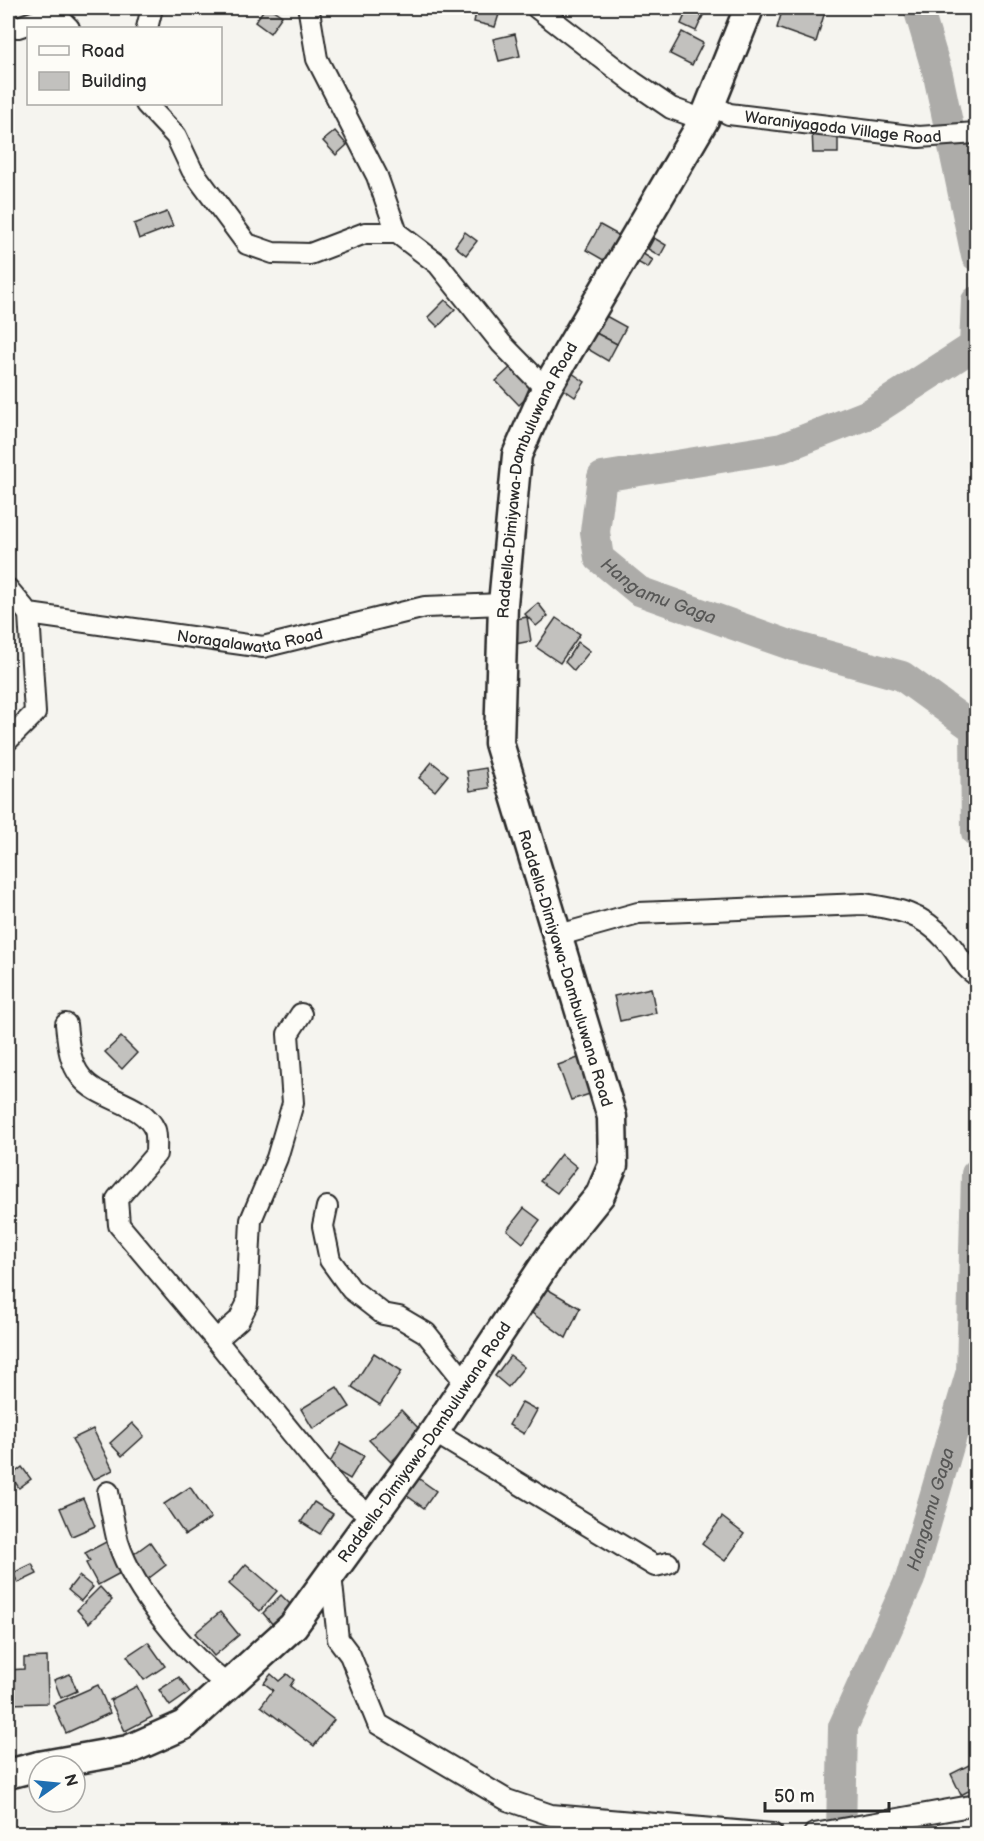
<svg xmlns="http://www.w3.org/2000/svg" width="984" height="1841" viewBox="0 0 984 1841" font-family="'Balsamiq Sans',sans-serif">
	<style>
		.lines { fill: none; stroke-linecap: round; stroke-linejoin: round }
		.river { stroke: #adaca9; stroke-width: 30 }
		.building { fill: #c2c1be; stroke: #2b2b2b; stroke-width: 1.5 }
		.street-casing { stroke: #2b2b2b; stroke-width: 24 }
		.secondary-casing { stroke: #2b2b2b; stroke-width: 33 }
		.street { stroke: #fdfcf7; stroke-width: 20 }
		.secondary { stroke: #fdfcf7; stroke-width: 28 }
		.labels { text-anchor: middle; stroke-width: 6; stroke-linejoin: round; paint-order: stroke }
		.street-label { font-size: 16px; fill: #2b2b2b; stroke: #fdfcf7 }
		.water-label { font-size: 18px; font-style: italic; fill: #585857; stroke: #fdfcf7 }
	</style>
	<rect width="100%" height="100%" fill="#f5f4ef"/>
	<filter id="ink" filterUnits="userSpaceOnUse"><feTurbulence type="fractalNoise" baseFrequency=".0167" numOctaves="2"/><feDisplacementMap in="SourceGraphic" scale="12" xChannelSelector="R" yChannelSelector="G"/><feConvolveMatrix kernelMatrix="1 2 1 2 8 2 1 2 1" color-interpolation-filters="sRGB"/></filter>
	<g filter="url(#ink)">
		<g class="lines">
			<g class="river">
				<path d="M918 8 938 75 976 256"/>
				<path id="s1" d="M976 301 974 346 869 414 782 448 602 477 595 532 599 558 639 591 790 645 902 676 975 729 976 832"/>
				<path id="s2" d="M841 1834 843 1727 910 1579 971 1371 976 1174"/>
			</g>
		</g>
		<g class="building">
			<path d="M265 8H270L282 16 270 33 255 22Z"/>
			<path d="M477 8H488L500 11 495 27 474 22Z"/>
			<path d="M688 8 706 9 696 31 681 24Z"/>
			<path d="M783 8H826L816 42 777 28Z"/>
			<path d="M682 32 703 43 692 65 670 54Z"/>
			<path d="M515 34 520 56 499 61 493 39Z"/>
			<path d="M838 127V153H813L812 128Z"/>
			<path d="M335 131 347 145 336 155 323 141Z"/>
			<path d="M167 212 173 226 139 239 134 224Z"/>
			<path d="M600 225 622 237 607 262 586 250Z"/>
			<path d="M465 232 477 241 466 255 455 246Z"/>
			<path d="M654 238 666 245 660 256 648 249Z"/>
			<path d="M637 250 653 260 648 268 632 259Z"/>
			<path d="M445 300 455 309 438 327 428 317Z"/>
			<path d="M604 315 626 327 617 344 594 332Z"/>
			<path d="M594 332 617 344 608 361 586 348Z"/>
			<path d="M514 364 537 388 519 405 496 381Z"/>
			<path d="M569 371 585 382 575 397 559 386Z"/>
			<path d="M538 603 548 616 536 626 525 614Z"/>
			<path d="M527 617 531 641 515 644 511 620Z"/>
			<path d="M556 618 580 634 560 663 536 647Z"/>
			<path d="M578 642 590 651 574 671 565 662Z"/>
			<path d="M432 762 448 775 435 791 419 778Z"/>
			<path d="M486 768 489 788 470 791 467 771Z"/>
			<path d="M651 988 656 1013 620 1021 614 996Z"/>
			<path d="M121 1037 137 1053 122 1069 105 1052Z"/>
			<path d="M584 1056 596 1092 571 1100 558 1065Z"/>
			<path d="M561 1154 577 1167 557 1193 540 1181Z"/>
			<path d="M524 1208 540 1220 523 1243 507 1230Z"/>
			<path d="M547 1289 580 1308 566 1338 532 1313Z"/>
			<path d="M374 1353 402 1371 380 1405 352 1387Z"/>
			<path d="M510 1356 524 1367 508 1387 495 1376Z"/>
			<path d="M337 1387 350 1407 313 1429 301 1409Z"/>
			<path d="M522 1402 537 1410 524 1434 509 1425Z"/>
			<path d="M401 1410 422 1432 391 1462 369 1440Z"/>
			<path d="M132 1423 144 1436 122 1456 110 1443Z"/>
			<path d="M93 1429 113 1470 93 1480 72 1439Z"/>
			<path d="M341 1443 364 1456 350 1479 328 1466Z"/>
			<path d="M22 1467 31 1479 19 1488 11 1476Z"/>
			<path d="M418 1478 436 1491 424 1508 406 1495Z"/>
			<path d="M190 1487 211 1518 185 1535 164 1504Z"/>
			<path d="M83 1498 95 1526 72 1536 60 1508Z"/>
			<path d="M314 1502 333 1514 320 1534 301 1522Z"/>
			<path d="M722 1517 744 1534 725 1561 702 1544Z"/>
			<path d="M106 1542 109 1548 115 1545 122 1572 98 1585 86 1563 90 1561 85 1553Z"/>
			<path d="M150 1542 166 1565 144 1582 127 1559Z"/>
			<path d="M32 1564 37 1574 18 1583 13 1573Z"/>
			<path d="M246 1564 277 1591 260 1611 229 1584Z"/>
			<path d="M79 1576 93 1587 81 1601 68 1590Z"/>
			<path d="M100 1587 112 1600 89 1623 77 1610Z"/>
			<path d="M281 1595 291 1605 274 1626 263 1613Z"/>
			<path d="M220 1612 239 1635 214 1656 195 1633Z"/>
			<path d="M148 1642 165 1666 144 1680 127 1656Z"/>
			<path d="M47 1657 48 1703 8 1704V1670L24 1669V1658Z"/>
			<path d="M70 1674 77 1691 61 1698 54 1680Z"/>
			<path d="M271 1674 279 1681 287 1674 294 1680 290 1686 334 1720 314 1746 261 1706 273 1690 264 1683Z"/>
			<path d="M179 1677 190 1692 170 1706 159 1690Z"/>
			<path d="M98 1685 110 1713 66 1733 53 1705Z"/>
			<path d="M137 1686 152 1717 125 1731 110 1700Z"/>
			<path d="M973 1763 976 1770V1787L961 1795 951 1774Z"/>
			<path d="M39 1778 40 1802 39 1803 30 1781Z"/>
		</g>
		<g class="lines">
			<defs>
				<g id="street">
					<path d="M49 8 69 28"/>
					<path d="M537 8 633 82 671 108 704 120"/>
					<path d="M309 11 317 59 377 176 397 233"/>
					<path d="M8 26 18 27 54 15"/>
					<path d="M147 28 152 8"/>
					<path d="M146 104 176 136 192 170 247 244 273 253 310 254 365 233H397L438 264 501 343 546 389"/>
					<path id="s3" d="M711 105 729 114 919 137 976 133"/>
					<path id="s4" d="M8 589 29 614 263 647 425 607 503 604"/>
					<path d="M8 740 35 713 29 614"/>
					<path d="M556 936 638 913 863 904C898 909 922 913 946 940 959 954 960 964 976 975"/>
					<path d="M66 1024C68 1042 69 1062 81 1077 99 1101 142 1101 155 1130 157 1136 156 1147 156 1154L117 1199 119 1225 216 1340 339 1491 373 1518"/>
					<path d="M327 1207 323 1226 330 1260 351 1289 383 1314 399 1317 426 1333 465 1382"/>
					<path d="M216 1340 239 1320 247 1304 251 1220 277 1158 293 1103 288 1034 301 1014"/>
					<path d="M434 1432 655 1566 668 1563"/>
					<path d="M108 1492C111 1508 114 1526 118 1542 134 1592 187 1655 229 1686"/>
					<path d="M331 1575 338 1639 350 1655 378 1724 507 1800 551 1815 772 1834"/>
					<path d="M814 1834 976 1805"/>
				</g>
				<g id="secondary">
					<path id="s5" d="M39 1766 128 1750 184 1725 293 1626 434 1432 550 1257 600 1195 613 1165 612 1117 499 743 503 604 517 455 546 389 704 120 749 8"/>
					<path d="M8 1774 39 1766"/>
				</g>
			</defs>
			<use href="#street" class="street-casing"/>
			<use href="#secondary" class="secondary-casing"/>
			<use href="#street" class="street"/>
			<use href="#secondary" class="secondary"/>
		</g>
	</g>
	<g class="labels">
		<g class="street-label">
			<text dy="6" stroke="none"><textPath href="#s3" startOffset="135">Waraniyagoda Village Road</textPath></text>
			<text dy="6" stroke="none"><textPath href="#s5" startOffset="1569">Raddella-Dimiyawa-Dambuluwana Road</textPath></text>
			<text dy="6" stroke="none"><textPath href="#s4" startOffset="256">Noragalawatta Road</textPath></text>
			<text transform="translate(566 968) rotate(73)" y="6">Raddella-Dimiyawa-Dambuluwana Road</text>
			<text dy="6" stroke="none"><textPath href="#s5" startOffset="525">Raddella-Dimiyawa-Dambuluwana Road</textPath></text>
		</g>
		<g class="water-label">
			<text dy="6" stroke="none"><textPath href="#s1" startOffset="597">Hangamu Gaga</textPath></text>
			<text dy="6" stroke="none"><textPath href="#s2" startOffset="342">Hangamu Gaga</textPath></text>
		</g>
	</g>
	<rect width="984" height="1841" fill="none" stroke="#fdfcf7" stroke-width="30"/>
	<rect x="15" y="15" width="954" height="1811" fill="none" stroke="#2b2b2b" stroke-width="2" filter="url(#ink)"/>
	<rect x="27" y="27" width="195" height="78" fill="#fdfcf7" stroke="#a9a8a5" stroke-width="1.5"/>
	<rect x="39" y="46" width="30" height="9" fill="#fdfcf7" stroke="#a9a8a5" stroke-width="1.5"/>
	<text x="81" y="57" font-size="18" fill="#2b2b2b">Road</text>
	<rect x="39" y="72" width="30" height="18" fill="#c2c1be" stroke="#a9a8a5" stroke-width="1.5"/>
	<text x="81" y="87" font-size="18" fill="#2b2b2b">Building</text>
	<g transform="translate(57 1784) rotate(75)"><circle r="28" fill="#fdfcf7" stroke="#a9a8a5" stroke-width="1.5"/>
	<path d="M0-4.5L10 22L0 15L-10 22Z" fill="#1f6fb2"/>
	<text y="-9" font-size="16" font-weight="bold" text-anchor="middle" fill="#2b2b2b">N</text>
	</g>
	<path d="M765 1802v9h124v-9" fill="none" stroke="#2b2b2b" stroke-width="3"/>
	<text x="774" y="1802" font-size="18" fill="#2b2b2b" stroke="#fdfcf7" stroke-width="4.5" paint-order="stroke">50 m</text>
</svg>
